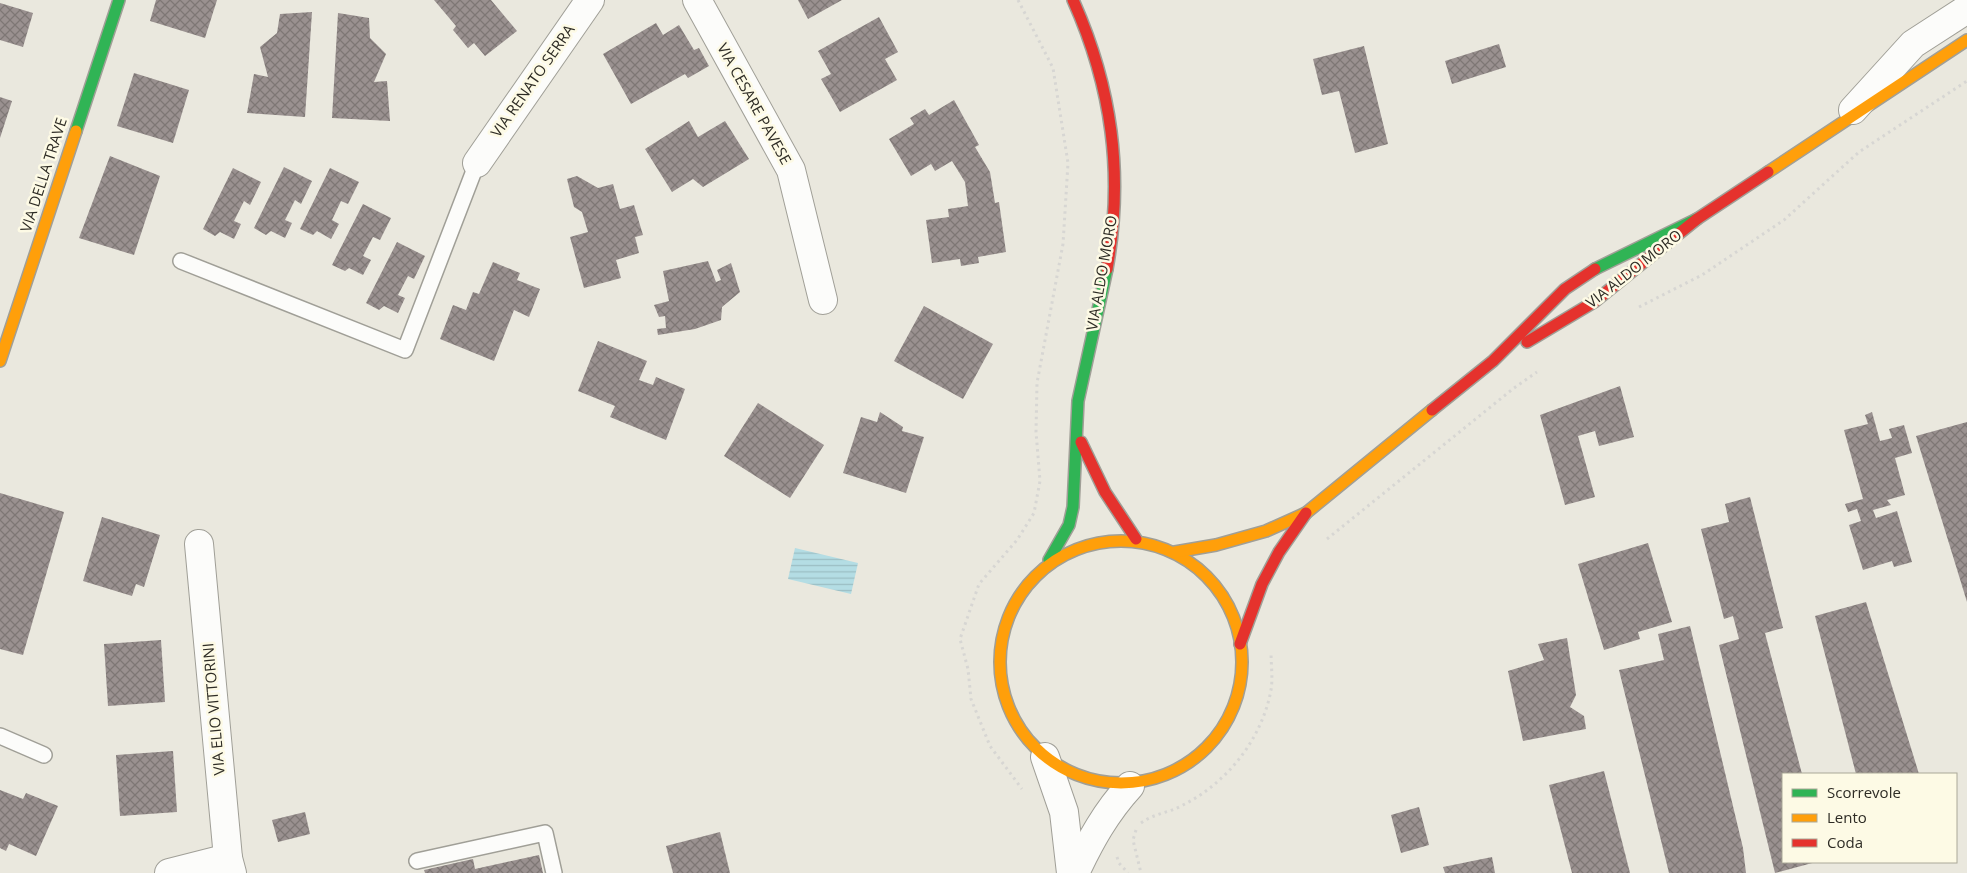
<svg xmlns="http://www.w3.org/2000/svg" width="1967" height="873" viewBox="0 0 1967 873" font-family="'Open Sans',sans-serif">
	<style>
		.water { fill: url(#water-rules) }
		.building { fill: url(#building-cross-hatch) }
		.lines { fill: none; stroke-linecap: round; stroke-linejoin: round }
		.lane-casing { stroke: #a09f97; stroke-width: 18 }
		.street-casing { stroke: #a09f97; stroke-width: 30 }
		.fast-casing { stroke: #a09f97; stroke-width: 14 }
		.slow-casing { stroke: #a09f97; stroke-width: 14 }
		.jam-casing { stroke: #a09f97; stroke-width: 14 }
		.path { stroke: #d7d6d3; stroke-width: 3; stroke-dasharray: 2.5 4; stroke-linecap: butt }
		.lane { stroke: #fcfcfa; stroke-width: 15 }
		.street { stroke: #fcfcfa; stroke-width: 28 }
		.fast { stroke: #30b455; stroke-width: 11 }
		.slow { stroke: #ff9f0a; stroke-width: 11 }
		.jam { stroke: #e5322d; stroke-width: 11 }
		.labels { text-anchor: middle; stroke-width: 5; stroke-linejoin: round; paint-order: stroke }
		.street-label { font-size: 15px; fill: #2e2c25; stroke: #fdfae5 }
	</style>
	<defs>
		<pattern id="water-rules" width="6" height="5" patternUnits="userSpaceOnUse" patternTransform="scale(1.25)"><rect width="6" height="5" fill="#b4dde4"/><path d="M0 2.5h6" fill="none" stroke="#9bbec3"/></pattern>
		<pattern id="building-cross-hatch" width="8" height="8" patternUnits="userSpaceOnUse" patternTransform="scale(1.25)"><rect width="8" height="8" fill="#9a9190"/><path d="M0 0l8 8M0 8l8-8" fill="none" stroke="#7e7775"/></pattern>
	</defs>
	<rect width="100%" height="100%" fill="#eae8de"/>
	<path class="water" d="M795 548 858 563 851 594 788 579Z"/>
	<g class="building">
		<path d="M156 0H217L205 38 150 21Z"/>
		<path d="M434 0H491L517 31 485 56 474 43 468 48 453 30 456 26Z"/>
		<path d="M798 0H842L808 19Z"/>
		<path d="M0 3 33 13 23 47 0 40Z"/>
		<path d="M312 12 305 117 247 113 254 74 268 77 260 47 277 33 280 14Z"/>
		<path d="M338 13 369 18 370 38 386 54 374 82 387 81 390 121 332 118Z"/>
		<path d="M879 17 898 52 885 59 897 80 840 112 821 79 831 74 818 51Z"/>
		<path d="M656 23 663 35 679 25 694 50 699 48 709 66 688 78 685 74 631 104 603 54Z"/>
		<path d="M1499 44 1506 67 1452 84 1445 61Z"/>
		<path d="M1364 46 1388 144 1355 153 1339 91 1322 95 1313 59Z"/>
		<path d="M134 73 189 90 173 143 117 126Z"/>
		<path d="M0 97 12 101 0 138Z"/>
		<path d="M954 100 979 145 975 147 990 172 995 203 999 202 1006 252 978 257 979 263 961 266 960 259 932 263 926 220 949 217 948 209 968 206 965 182 952 161 935 171 931 164 911 176 889 139 914 124 910 118 925 109 929 115Z"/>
		<path d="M689 121 698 137 725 121 749 159 703 187 693 179 672 192 645 149Z"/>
		<path d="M110 156 160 176 134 255 79 238Z"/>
		<path d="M284 167 312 181 301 204 295 200 285 220 292 223 285 238 271 231 266 235 254 228Z"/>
		<path d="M233 168 261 182 250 205 244 201 234 221 241 224 234 239 220 232 215 236 203 229Z"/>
		<path d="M330 168 359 182 348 204 341 201 332 220 339 224 331 239 317 231 313 235 300 229Z"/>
		<path d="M577 176 598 188 613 184 620 209 634 205 643 235 635 237 639 253 616 260 621 278 584 288 570 237 588 232 582 212 574 207 567 179Z"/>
		<path d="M363 204 391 218 380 240 373 237 363 256 371 260 363 275 349 268 345 271 332 265Z"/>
		<path d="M397 242 425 256 414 279 408 276 398 295 405 298 398 313 384 306 379 310 366 303Z"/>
		<path d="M708 261 716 282 721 280 717 270 731 263 740 292 722 307 721 320 695 329 658 335 657 329 666 328 665 316 659 317 654 305 669 301 663 271Z"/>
		<path d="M493 262 520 273 517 280 540 289 529 317 514 310 494 361 440 339 453 305 466 310 473 292 479 294Z"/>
		<path d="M924 306 993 344 963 399 894 361Z"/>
		<path d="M598 341 647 361 639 380 653 385 656 377 685 389 666 440 610 417 615 406 578 391Z"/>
		<path d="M1620 386 1634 437 1599 446 1595 431 1578 436 1595 497 1565 505 1540 415Z"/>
		<path d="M758 403 824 445 790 498 724 456Z"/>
		<path d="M880 412 903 427 902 431 924 437 906 493 843 473 861 417 877 422Z"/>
		<path d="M1872 412 1880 441 1892 438 1889 429 1904 425 1912 453 1895 458 1905 495 1887 500 1891 505 1873 510 1876 518 1897 511 1912 562 1894 567 1892 561 1863 570 1849 525 1861 521 1857 509 1848 512 1845 504 1863 499 1844 430 1868 424 1865 415Z"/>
		<path d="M1967 422V602L1916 436Z"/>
		<path d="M0 493 64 512 23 655 0 649Z"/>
		<path d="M1750 497 1783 628 1765 633 1802 774H1783V862H1816L1775 873 1719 645 1739 639 1733 616 1724 619 1701 529 1729 522 1725 504Z"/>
		<path d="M102 517 160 535 144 587 136 584 132 596 83 581Z"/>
		<path d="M1648 543 1672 622 1638 632 1640 639 1604 650 1578 564Z"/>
		<path d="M1866 602 1919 774H1856L1815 616Z"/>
		<path d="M1690 626 1743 848 1746 873H1669L1619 670 1664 660 1658 634Z"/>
		<path d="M1567 638 1576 695 1570 707 1584 716 1586 729 1523 741 1508 671 1544 660 1538 644Z"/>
		<path d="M161 640 165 702 108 706 104 644Z"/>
		<path d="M173 751 177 812 120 816 116 755Z"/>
		<path d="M1604 771 1630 873H1572L1549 785Z"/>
		<path d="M0 790 23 799 26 793 58 806 36 856 9 844 6 851 0 848Z"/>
		<path d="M1419 807 1429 845 1401 853 1391 815Z"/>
		<path d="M305 812 310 834 278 842 272 820Z"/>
		<path d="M720 832 730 873H673L666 846Z"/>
		<path d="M539 855 543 873H425L424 870 473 859 475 869Z"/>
		<path d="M1492 857 1495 873H1445L1443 867Z"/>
	</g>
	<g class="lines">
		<defs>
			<g id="lane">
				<path d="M181 261 405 350 477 163"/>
				<path d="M0 736 44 755"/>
				<path d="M417 861 545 833 554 873"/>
			</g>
			<g id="street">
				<path d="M697 0 791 170 823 300"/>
				<path d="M1853 110 1913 44 1967 9"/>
				<path d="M477 163 590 0"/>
				<path d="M199 544 228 858 232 873"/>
				<path d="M1045 757 1064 812 1071 873"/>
				<path d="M169 873 228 858"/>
				<path d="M1075 873C1090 841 1106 812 1130 786"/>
			</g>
			<g id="fast">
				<path d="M76 131 119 0"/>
				<path d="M1595 269 1697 219"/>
				<path d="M1049 560 1069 525 1073 507 1078 401 1107 269"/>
			</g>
			<g id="slow">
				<path d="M1768 172 1967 40"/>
				<path d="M0 361 76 131"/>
				<circle cx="1121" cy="662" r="121"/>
				<path d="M1175 552 1216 545 1266 531 1306 513 1432 410"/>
			</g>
			<g id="jam">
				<path d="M1073 0C1112 87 1124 174 1107 269"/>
				<path d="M1527 342 1594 302 1697 219 1768 172"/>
				<path d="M1432 410 1493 361 1565 289 1595 269"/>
				<path d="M1081 442 1105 492 1136 539"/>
				<path d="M1240 644 1262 584 1279 552 1306 513"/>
			</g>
		</defs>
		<use href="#lane" class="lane-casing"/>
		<use href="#street" class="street-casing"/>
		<use href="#fast" class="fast-casing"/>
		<use href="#slow" class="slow-casing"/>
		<use href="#jam" class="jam-casing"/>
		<g class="path">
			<path d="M1018 0 1053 68 1068 163 1063 244 1037 383 1036 432 1040 481 1034 513 1017 540 979 584 960 639 968 669 971 699 990 746 1022 789"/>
			<path d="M1639 307 1702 275 1784 220 1859 152 1967 81"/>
			<path d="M1327 539 1514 388 1537 372"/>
			<path d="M1141 823C1155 813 1169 813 1183 805 1227 783 1262 739 1271 690 1273 679 1271 664 1271 652"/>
			<path d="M1136 830 1133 840 1141 873"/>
			<path d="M1117 857 1119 863 1128 873"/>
		</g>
		<use href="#lane" class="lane"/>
		<use href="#street" class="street"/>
		<use href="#fast" class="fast"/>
		<use href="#slow" class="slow"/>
		<use href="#jam" class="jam"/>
	</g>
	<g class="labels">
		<g class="street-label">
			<text transform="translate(533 81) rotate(-55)" y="5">VIA RENATO SERRA</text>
			<text transform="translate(754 104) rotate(61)" y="5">VIA CESARE PAVESE</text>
			<text transform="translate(44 175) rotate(-72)" y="5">VIA DELLA TRAVE</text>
			<text transform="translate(1634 269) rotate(-38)" y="5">VIA ALDO MORO</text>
			<text transform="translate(1102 273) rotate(-80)" y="5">VIA ALDO MORO</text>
			<text transform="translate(214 709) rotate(-95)" y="5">VIA ELIO VITTORINI</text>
		</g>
	</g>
	<rect x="1782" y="773" width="175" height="90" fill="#fdfae5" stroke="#aaa898"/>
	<rect x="1792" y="789" width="25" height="8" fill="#30b455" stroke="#aaa898"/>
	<text x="1827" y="798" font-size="15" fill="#2e2c25">Scorrevole</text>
	<rect x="1792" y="814" width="25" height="8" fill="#ff9f0a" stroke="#aaa898"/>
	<text x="1827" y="823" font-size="15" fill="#2e2c25">Lento</text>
	<rect x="1792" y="839" width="25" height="8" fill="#e5322d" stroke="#aaa898"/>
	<text x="1827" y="848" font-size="15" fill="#2e2c25">Coda</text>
</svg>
